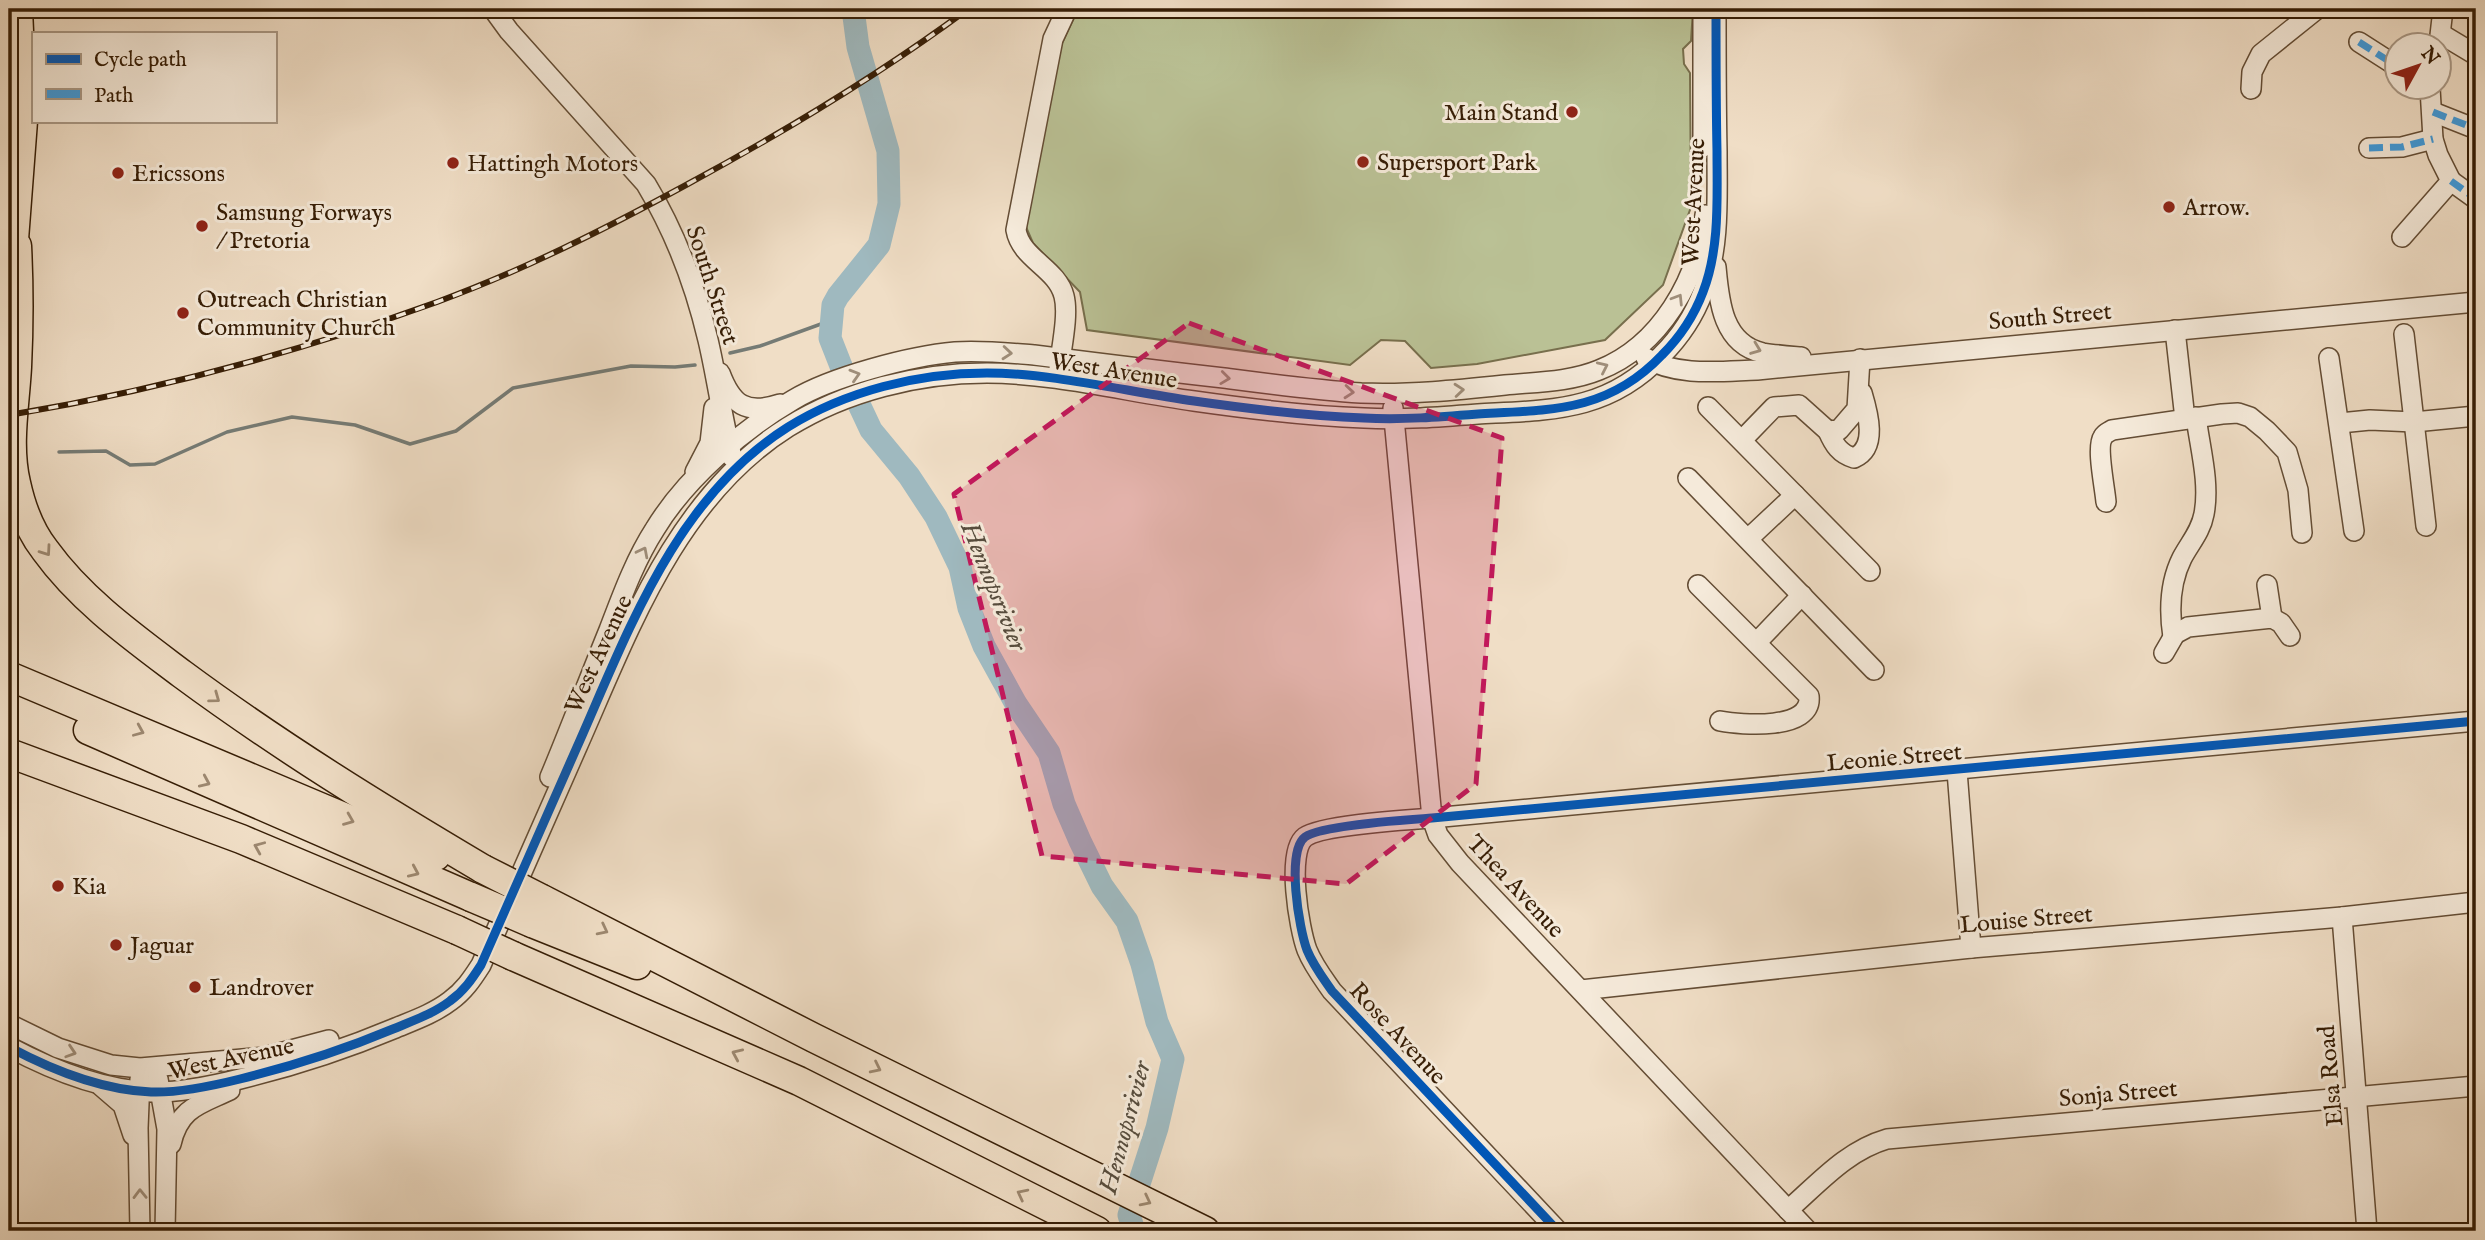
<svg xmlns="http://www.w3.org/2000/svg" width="2485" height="1240" viewBox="0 0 2485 1240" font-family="'IM FELL English',serif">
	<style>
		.grass { fill: #bac195; stroke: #786f4d; stroke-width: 2 }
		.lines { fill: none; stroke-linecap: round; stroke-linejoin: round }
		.stream { stroke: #757b75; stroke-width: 3.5 }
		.river { stroke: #9fb9bf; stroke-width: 23 }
		.minor-casing { stroke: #644d35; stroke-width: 22 }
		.major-casing { stroke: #361d05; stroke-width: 27 }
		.highway-casing { stroke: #361d05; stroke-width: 31 }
		.minor { stroke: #f5eada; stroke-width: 19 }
		.major { stroke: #f0dec6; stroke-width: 24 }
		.highway { stroke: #f0dec6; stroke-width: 28 }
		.rail-casing { stroke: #361d05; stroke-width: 6 }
		.rail { stroke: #f5eada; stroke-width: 3.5; stroke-dasharray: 10; stroke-linecap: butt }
		.highway-bridge-casing { stroke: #361d05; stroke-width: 31; stroke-linecap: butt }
		.highway-bridge { stroke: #f0dec6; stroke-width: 28 }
		.quiet { stroke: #3e9bdd; stroke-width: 7; stroke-dasharray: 14 7; stroke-linecap: butt }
		.cycleway-casing { stroke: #f5eada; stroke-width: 13 }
		.cycleway { stroke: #0057b8; stroke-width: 9 }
		.oneway { stroke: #9f8e7a }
		.oneway2 { stroke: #9c876f }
		.marked { fill: #c2185b; fill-opacity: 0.2; stroke: #c2185b; stroke-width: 5; stroke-dasharray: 14 9; stroke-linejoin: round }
		.poi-dot { fill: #8f2418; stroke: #f5eada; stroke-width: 2.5 }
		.labels { text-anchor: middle; stroke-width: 6; stroke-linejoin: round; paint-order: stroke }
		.poi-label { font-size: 24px; fill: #361d05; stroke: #f5eada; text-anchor: start }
		.street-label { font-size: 24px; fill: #361d05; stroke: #f5eada }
		.water-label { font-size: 26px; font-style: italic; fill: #564c3d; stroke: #f5eada }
	</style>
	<rect width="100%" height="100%" fill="#f0dec6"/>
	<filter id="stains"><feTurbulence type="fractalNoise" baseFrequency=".00286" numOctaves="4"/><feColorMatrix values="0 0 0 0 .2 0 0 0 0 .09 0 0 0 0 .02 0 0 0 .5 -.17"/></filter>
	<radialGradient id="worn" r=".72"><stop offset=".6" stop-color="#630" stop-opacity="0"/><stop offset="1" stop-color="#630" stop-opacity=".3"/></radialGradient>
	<path class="grass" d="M1078 9H1693L1691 41 1683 49 1684 64 1690 73 1691 207 1663 285 1605 340 1477 364 1431 368 1405 341 1381 340 1350 365 1087 330 1080 292 1033 243 1026 227 1027 206 1056 56Z"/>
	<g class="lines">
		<g class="stream">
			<path d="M730 353 760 346 832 320"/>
			<path d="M59 452 106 451 130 465 155 464 227 432 292 417 355 425 410 444 456 431 513 388 631 366 675 367 695 365"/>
		</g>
		<path class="river" d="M853 9 858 47 888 151 889 204 879 245 838 296 833 305 830 338 841 366 871 430 909 476 936 517 960 567 969 608 984 646 1016 704 1049 753 1064 804 1080 841 1102 886 1127 921 1142 964 1157 1022 1173 1059 1157 1128 1129 1215 1134 1231"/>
		<defs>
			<g id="minor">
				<path d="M493 9 509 31 646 184C675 232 695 285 708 340 717 378 722 418 732 457"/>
				<path d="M1703 9V147"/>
				<path d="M2441 34 2476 55"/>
				<path d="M2359 42 2398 67"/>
				<path d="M2439 44 2443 9"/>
				<path d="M2251 89 2252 72 2261 54 2317 9"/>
				<path d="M2433 112 2476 129"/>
				<path d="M2369 148 2402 147 2433 139"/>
				<path d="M2451 181 2476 199"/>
				<path d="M2402 237 2451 181 2438 155 2433 139 2430 88"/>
				<path d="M1716 267C1719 300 1722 344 1763 353 1775 355 1789 356 1801 357"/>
				<path d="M2175 330 2185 419"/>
				<path d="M2404 334 2426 526"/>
				<path d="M1646 358C1677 377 1722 371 1757 370L2476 302"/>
				<path d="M2329 358 2354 531"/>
				<path d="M1059 369C1061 349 1069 315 1064 296 1057 268 1021 259 1016 230L1053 39 1067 9"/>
				<path d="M720 373C732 405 746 415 780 404"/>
				<path d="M1708 407 1870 571"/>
				<path d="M1393 408 1432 818 1438 835 1460 863 1808 1231"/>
				<path d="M2340 423 2370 420 2414 422 2476 416"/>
				<path d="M1828 431C1834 445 1840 454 1854 458 1878 448 1868 413 1862 393"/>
				<path d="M1742 440 1774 407 1799 405 1828 431 1839 430 1857 409 1860 359"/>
				<path d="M695 472 710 443 714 408"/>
				<path d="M1688 478 1874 670"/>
				<path d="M2106 502C2105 488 2096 447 2103 437 2105 433 2109 432 2112 430L2222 414 2238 413 2250 417 2267 431 2287 452 2298 490 2302 533"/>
				<path d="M1748 539 1795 495"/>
				<path d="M1698 585 1809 696C1813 731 1741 725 1720 721"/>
				<path d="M2267 585 2272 618"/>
				<path d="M2173 637C2169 611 2170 582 2182 558 2190 543 2201 531 2204 514 2210 483 2200 448 2196 417"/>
				<path d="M1757 642 1802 595"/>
				<path d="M2164 653 2175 634 2188 627 2272 618 2281 623 2290 636"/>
				<path d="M1957 771 1971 948"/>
				<path d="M550 777C570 729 589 679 609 630 622 596 635 560 655 529 686 478 742 430 793 400 831 377 910 356 955 352 981 350 1008 353 1034 355 1097 363 1161 371 1224 378 1270 384 1315 390 1361 393 1409 395 1457 390 1505 385 1536 382 1570 382 1599 370 1660 346 1699 279 1705 215"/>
				<path d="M2342 917 2367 1231"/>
				<path d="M1581 990 1971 948 2342 917 2476 902"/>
				<path d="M9 1024 58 1048 111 1065 140 1068 265 1057 329 1040"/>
				<path d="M9 1047C52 1070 101 1090 151 1092 180 1093 212 1086 240 1079 293 1066 343 1050 393 1029 412 1021 433 1014 450 1001 464 991 472 979 481 965 513 892 545 820 577 747 628 632 675 498 788 427 846 391 918 373 987 373 1053 373 1128 392 1194 401 1250 409 1307 416 1364 418 1402 420 1440 417 1478 414 1551 410 1608 412 1662 355 1680 337 1694 316 1703 292 1720 248 1717 198 1717 151 1716 104 1716 56 1716 9"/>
				<path d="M140 1079 138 1128 140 1231"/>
				<path d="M158 1079 167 1129 165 1231"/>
				<path d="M101 1086 123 1105 133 1135"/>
				<path d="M171 1144C179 1107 201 1104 230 1090"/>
				<path d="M1788 1210C1819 1183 1846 1151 1887 1139L2476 1086"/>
				<path d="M1558 1231 1332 991C1323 978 1313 965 1307 950 1299 929 1286 851 1305 837 1322 825 1406 820 1432 818L2476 721"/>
			</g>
			<path id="major" d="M14 266 25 121 20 9"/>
			<g id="highway">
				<path d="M17 246C19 286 19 326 17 367 15 405 7 445 16 483 21 506 30 531 45 550 81 600 133 637 182 674 278 745 380 808 483 869"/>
				<path d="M9 676 436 856"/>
				<path d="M88 730 471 897"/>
				<path d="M9 753 241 839 457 930"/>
				<path d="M542 899 814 1038 1205 1231"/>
				<path d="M532 923 637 965"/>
				<path d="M513 956 799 1081 1097 1231"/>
			</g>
		</defs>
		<use href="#minor" class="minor-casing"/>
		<use href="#major" class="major-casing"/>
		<use href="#highway" class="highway-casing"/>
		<use href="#minor" class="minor"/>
		<use href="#major" class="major"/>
		<use href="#highway" class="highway"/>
		<defs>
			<path id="rail" d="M9 415C154 391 299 352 437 302 524 270 605 229 686 185 784 132 879 75 968 9"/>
		</defs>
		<use href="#rail" class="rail-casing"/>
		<use href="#rail" class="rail"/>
		<defs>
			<g id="highway-bridge">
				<path d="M483 869 542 899"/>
				<path d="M471 897 532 923"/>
				<path d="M457 930 513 956"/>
			</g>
		</defs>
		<use href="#highway-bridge" class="highway-bridge-casing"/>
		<use href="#highway-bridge" class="highway-bridge"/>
		<g class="quiet">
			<path d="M2359 42 2398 67"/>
			<path d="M2433 112 2476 129"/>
			<path d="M2369 148 2402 147 2433 139"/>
			<path d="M2451 181 2476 199"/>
		</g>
		<defs>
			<g id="cycleway">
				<path d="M9 1047C52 1070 101 1090 151 1092 180 1093 212 1086 240 1079 293 1066 343 1050 393 1029 412 1021 433 1014 450 1001 464 991 472 979 481 965 513 892 545 820 577 747 628 632 675 498 788 427 846 391 918 373 987 373 1053 373 1128 392 1194 401 1250 409 1307 416 1364 418 1402 420 1440 417 1478 414 1551 410 1608 412 1662 355 1680 337 1694 316 1703 292 1720 248 1717 198 1717 151 1716 104 1716 56 1716 9"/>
				<path d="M1558 1231 1332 991C1323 978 1313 965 1307 950 1299 929 1286 851 1305 837 1322 825 1406 820 1432 818L2476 721"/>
			</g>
		</defs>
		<use href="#cycleway" class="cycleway-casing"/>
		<use href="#cycleway" class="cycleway"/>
	</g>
	<defs><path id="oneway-chevron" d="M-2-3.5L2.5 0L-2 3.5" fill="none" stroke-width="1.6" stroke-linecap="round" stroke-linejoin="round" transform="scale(1.75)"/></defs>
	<g class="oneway">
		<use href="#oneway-chevron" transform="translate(1678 299) rotate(-58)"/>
		<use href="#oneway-chevron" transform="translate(1756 349) rotate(21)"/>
		<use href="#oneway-chevron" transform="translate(1007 353) rotate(5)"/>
		<use href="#oneway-chevron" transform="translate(1603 367) rotate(-25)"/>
		<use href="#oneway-chevron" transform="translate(855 375) rotate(-17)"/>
		<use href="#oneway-chevron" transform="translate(1225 378) rotate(7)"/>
		<use href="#oneway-chevron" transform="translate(1459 390) rotate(-5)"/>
		<use href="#oneway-chevron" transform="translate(1349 392) rotate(5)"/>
		<use href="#oneway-chevron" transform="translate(643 552) rotate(-63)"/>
		<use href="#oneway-chevron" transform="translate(71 1052) rotate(18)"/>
		<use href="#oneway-chevron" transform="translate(140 1194) rotate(-91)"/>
	</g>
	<g class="oneway2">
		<use href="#oneway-chevron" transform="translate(46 551) rotate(55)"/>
		<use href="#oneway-chevron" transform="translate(215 698) rotate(36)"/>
		<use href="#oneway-chevron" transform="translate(139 731) rotate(23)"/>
		<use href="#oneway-chevron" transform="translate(205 782) rotate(24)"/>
		<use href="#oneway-chevron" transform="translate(349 820) rotate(22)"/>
		<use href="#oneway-chevron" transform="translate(259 847) rotate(-157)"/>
		<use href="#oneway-chevron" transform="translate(414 872) rotate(24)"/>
		<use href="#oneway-chevron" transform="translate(603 930) rotate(27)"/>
		<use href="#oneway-chevron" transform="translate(737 1054) rotate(-156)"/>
		<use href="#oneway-chevron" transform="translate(876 1068) rotate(26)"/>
		<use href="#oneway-chevron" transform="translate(1022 1194) rotate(-153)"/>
		<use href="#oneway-chevron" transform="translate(1146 1201) rotate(27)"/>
	</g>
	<path class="marked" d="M1189 323 1502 438 1476 784 1346 884 1042 856 954 494Z"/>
	<g class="poi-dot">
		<circle cx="1572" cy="112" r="7"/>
		<circle cx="1363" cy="162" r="7"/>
		<circle cx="453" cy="163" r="7"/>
		<circle cx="118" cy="173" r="7"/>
		<circle cx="2169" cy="207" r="7"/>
		<circle cx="202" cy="226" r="7"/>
		<circle cx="183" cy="313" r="7"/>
		<circle cx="58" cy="886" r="7"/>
		<circle cx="116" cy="945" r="7"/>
		<circle cx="195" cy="987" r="7"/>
	</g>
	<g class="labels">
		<g class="poi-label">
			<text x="1558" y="120" text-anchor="end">Main Stand</text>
			<text x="1377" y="170">Supersport Park</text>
			<text x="467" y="171">Hattingh Motors</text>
			<text x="132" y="181">Ericssons</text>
			<text x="2183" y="215">Arrow.</text>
			<text x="216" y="220">Samsung Forways<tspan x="216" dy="28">/ Pretoria</tspan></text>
			<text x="197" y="307">Outreach Christian<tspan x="197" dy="28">Community Church</tspan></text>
			<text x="72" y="894">Kia</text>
			<text x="130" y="953">Jaguar</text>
			<text x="209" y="995">Landrover</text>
		</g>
		<g class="street-label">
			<text transform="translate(1693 202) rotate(-87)" y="8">West Avenue</text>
			<text transform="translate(713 285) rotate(72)" y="8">South Street</text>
			<text transform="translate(2050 316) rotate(-5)" y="8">South Street</text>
			<text transform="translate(1114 370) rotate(9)" y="8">West Avenue</text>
			<text transform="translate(598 654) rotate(-65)" y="8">West Avenue</text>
			<text transform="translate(1894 757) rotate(-5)" y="8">Leonie Street</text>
			<text transform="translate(1516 886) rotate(47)" y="8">Thea Avenue</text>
			<text transform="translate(2026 919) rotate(-5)" y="8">Louise Street</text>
			<text transform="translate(1398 1033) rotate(47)" y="8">Rose Avenue</text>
			<text transform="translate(231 1058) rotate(-12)" y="8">West Avenue</text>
			<text transform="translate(2330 1076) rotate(-95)" y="8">Elsa Road</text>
			<text transform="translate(2118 1093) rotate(-5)" y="8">Sonja Street</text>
		</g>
		<g class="water-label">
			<text transform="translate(995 586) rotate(68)" y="9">Hennopsrivier</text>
			<text transform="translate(1124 1127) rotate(-75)" y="9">Hennopsrivier</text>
		</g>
	</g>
	<rect width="2485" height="1240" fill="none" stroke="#f0dec6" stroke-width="35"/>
	<rect x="10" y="10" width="2464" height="1219" fill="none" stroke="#361d05" stroke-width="3.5"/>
	<rect x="18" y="18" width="2450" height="1205" fill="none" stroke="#361d05" stroke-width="2"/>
	<rect x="32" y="32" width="245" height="91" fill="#f5eada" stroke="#a99885" stroke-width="2"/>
	<rect x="46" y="54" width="35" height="10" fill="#0057b8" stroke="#a99885" stroke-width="2"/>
	<text x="94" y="66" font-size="21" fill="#361d05">Cycle path</text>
	<rect x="46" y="89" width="35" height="10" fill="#3e9bdd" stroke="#a99885" stroke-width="2"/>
	<text x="94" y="102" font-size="21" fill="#361d05">Path</text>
	<g transform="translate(2418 66) rotate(50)"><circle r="33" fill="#f5eada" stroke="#a99885" stroke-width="2"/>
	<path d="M0-5L12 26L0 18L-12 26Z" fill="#8f2418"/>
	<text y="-10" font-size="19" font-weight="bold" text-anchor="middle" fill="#361d05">N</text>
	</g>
	<rect width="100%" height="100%" filter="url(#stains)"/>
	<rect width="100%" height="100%" fill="url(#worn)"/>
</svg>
